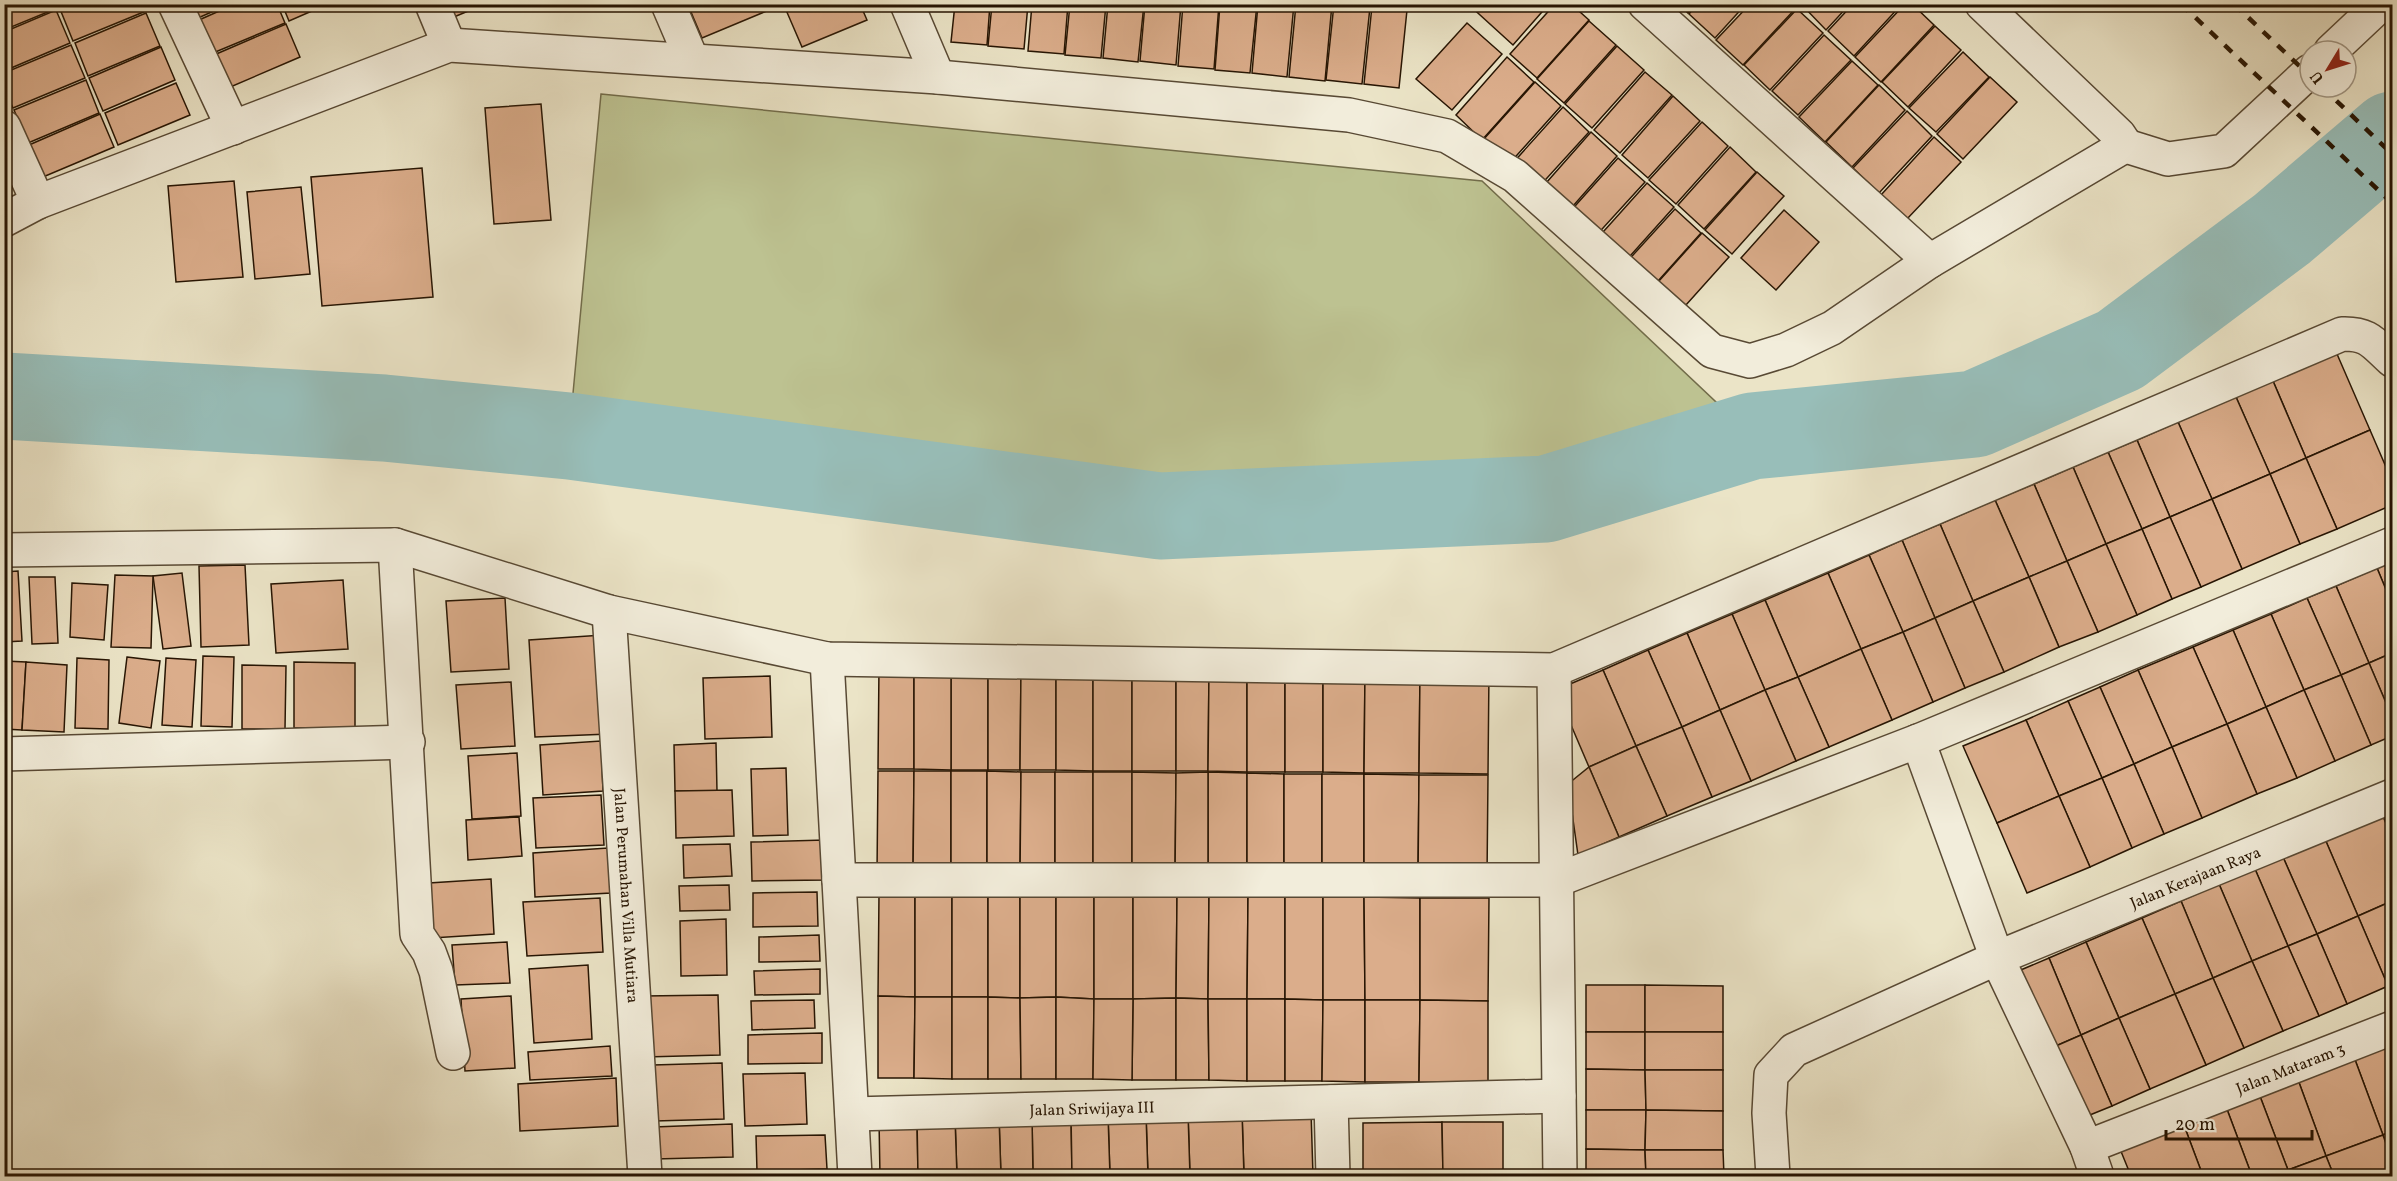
<svg xmlns="http://www.w3.org/2000/svg" width="2397" height="1181" viewBox="0 0 2397 1181" font-family="Vollkorn,serif">
	<style>
		.green { fill: #bdc291; stroke: #726c4a; stroke-width: 1.5 }
		.lines { fill: none; stroke-linecap: round; stroke-linejoin: round }
		.river { stroke: #98beb9; stroke-width: 87 }
		.building { fill: #dbad8b; stroke: #271503; stroke-width: 1.5 }
		.minor-casing { stroke: #584934; stroke-width: 36 }
		.minor { stroke: #f2eddb; stroke-width: 33 }
		.rail { stroke: #271503; stroke-width: 4.5; stroke-dasharray: 10 10; stroke-linecap: butt }
		.labels { text-anchor: middle; stroke-width: 5; stroke-linejoin: round; paint-order: stroke }
		.street-label { font-size: 16px; fill: #271503; stroke: #f2eddb }
	</style>
	<rect width="100%" height="100%" fill="#ebe4c7"/>
	<filter id="stains"><feTurbulence type="fractalNoise" baseFrequency=".00333" numOctaves="4"/><feColorMatrix values="0 0 0 0 .2 0 0 0 0 .09 0 0 0 0 .02 0 0 0 .5 -.17"/></filter>
	<radialGradient id="worn" r=".72"><stop offset=".6" stop-color="#630" stop-opacity="0"/><stop offset="1" stop-color="#630" stop-opacity=".3"/></radialGradient>
	<path class="green" d="M601 94 1482 181 1752 436 1546 499 1160 516 569 436Z"/>
	<g class="lines">
		<path class="river" d="M4 396 384 418 569 436 1160 516 1546 499 1752 436 1975 414 2120 350 2282 229 2392 135"/>
	</g>
	<g class="building">
		<path d="M4 4H53L55 9 4 30Z"/>
		<path d="M70 4H143L146 11 73 41 60 9Z"/>
		<path d="M192 4H230L198 18Z"/>
		<path d="M235 4H277L285 23 213 53 199 20Z"/>
		<path d="M282 4H328L289 21Z"/>
		<path d="M449 4H485L454 17Z"/>
		<path d="M772 4 774 8 702 38 688 5Z"/>
		<path d="M800 4H860L867 20 802 47 786 10Z"/>
		<path d="M955 4H990L987 45 951 42Z"/>
		<path d="M992 4H1028L1024 49 988 46Z"/>
		<path d="M1032 4H1068L1064 54 1028 51Z"/>
		<path d="M1070 4H1106L1101 58 1065 55Z"/>
		<path d="M1108 4H1144L1138 62 1103 58Z"/>
		<path d="M1145 4H1181L1176 65 1140 61Z"/>
		<path d="M1183 4H1219L1214 69 1178 66Z"/>
		<path d="M1220 4H1257L1250 73 1215 70Z"/>
		<path d="M1258 4H1294L1287 77 1252 73Z"/>
		<path d="M1296 4H1332L1325 81 1289 77Z"/>
		<path d="M1334 4 1370 7 1362 84 1326 80Z"/>
		<path d="M1410 4H1445V10L1409 6Z"/>
		<path d="M1468 4H1549L1513 45Z"/>
		<path d="M1555 4H1571L1589 20 1537 78 1510 54Z"/>
		<path d="M1679 4H1695L1688 13Z"/>
		<path d="M1697 4H1746L1715 38 1689 14Z"/>
		<path d="M1750 4H1793L1796 8 1743 65 1716 40Z"/>
		<path d="M1801 4H1850L1826 30Z"/>
		<path d="M1853 4H1902L1854 56 1828 31Z"/>
		<path d="M1905 4H1912L1934 25 1881 82 1855 57Z"/>
		<path d="M1372 6 1407 10 1399 88 1364 84Z"/>
		<path d="M1797 9 1823 33 1770 90 1744 65Z"/>
		<path d="M56 10 70 43 4 71V32Z"/>
		<path d="M146 13 160 46 88 76 75 43Z"/>
		<path d="M1589 21 1616 45 1564 103 1537 79Z"/>
		<path d="M1467 23 1502 54 1452 110 1416 79Z"/>
		<path d="M286 24 300 57 228 88 214 55Z"/>
		<path d="M1935 26 1961 50 1908 107 1882 82Z"/>
		<path d="M1824 35 1851 60 1798 115 1772 91Z"/>
		<path d="M71 45 85 78 13 108 4 88V73Z"/>
		<path d="M1617 46 1644 70 1592 128 1565 104Z"/>
		<path d="M161 47 175 80 103 111 89 78Z"/>
		<path d="M1963 52 1989 77 1936 132 1909 108Z"/>
		<path d="M1507 57 1534 82 1482 140 1456 115Z"/>
		<path d="M1852 61 1878 85 1825 142 1799 117Z"/>
		<path d="M1645 72 1672 95 1620 153 1594 130Z"/>
		<path d="M1990 77 2017 102 1963 159 1937 134Z"/>
		<path d="M86 80 99 113 28 143 14 110Z"/>
		<path d="M1535 82 1561 106 1509 164 1483 140Z"/>
		<path d="M176 83 190 115 118 145 105 113Z"/>
		<path d="M1879 85 1905 110 1852 167 1826 142Z"/>
		<path d="M1673 96 1700 121 1648 178 1622 155Z"/>
		<path d="M541 104 551 220 494 224 485 108Z"/>
		<path d="M1563 107 1589 132 1537 189 1511 165Z"/>
		<path d="M1907 111 1932 136 1879 193 1853 168Z"/>
		<path d="M100 114 114 147 43 177 29 145Z"/>
		<path d="M1702 122 1728 146 1676 204 1649 180Z"/>
		<path d="M1591 132 1617 156 1566 214 1539 191Z"/>
		<path d="M1934 137 1961 162 1907 219 1881 195Z"/>
		<path d="M1730 147 1756 172 1704 229 1678 205Z"/>
		<path d="M1618 158 1645 182 1593 239 1567 215Z"/>
		<path d="M422 168 433 297 322 306 311 177Z"/>
		<path d="M1757 172 1784 196 1732 254 1705 230Z"/>
		<path d="M234 181 243 277 176 282 168 186Z"/>
		<path d="M1647 183 1674 207 1622 265 1595 241Z"/>
		<path d="M301 187 310 274 255 279 247 192Z"/>
		<path d="M1675 209 1701 233 1650 290 1623 266Z"/>
		<path d="M1784 210 1819 242 1776 290 1741 258Z"/>
		<path d="M1702 233 1729 257 1677 315 1650 291Z"/>
		<path d="M2337 354 2370 430 2306 458 2273 381Z"/>
		<path d="M2273 381 2306 458 2270 474 2236 397Z"/>
		<path d="M2236 397 2270 474 2212 499 2178 422Z"/>
		<path d="M2178 422 2212 499 2170 517 2137 440Z"/>
		<path d="M2370 430 2392 481V505L2337 529 2306 458Z"/>
		<path d="M2137 440 2170 517 2142 529 2108 452Z"/>
		<path d="M2108 452 2142 529 2106 544 2073 467Z"/>
		<path d="M2306 458 2337 529 2300 544 2270 474Z"/>
		<path d="M2073 467 2106 544 2067 561 2034 484Z"/>
		<path d="M2270 474 2300 544 2242 569 2212 499Z"/>
		<path d="M2034 484 2067 561 2029 577 1995 500Z"/>
		<path d="M2212 499 2242 569 2201 587 2170 517Z"/>
		<path d="M1995 500 2029 577 1973 601 1940 524Z"/>
		<path d="M2170 517 2201 587 2172 599 2142 529Z"/>
		<path d="M1940 524 1973 601 1935 618 1902 540Z"/>
		<path d="M2142 529 2172 599 2137 615 2106 544Z"/>
		<path d="M1902 540 1935 618 1903 632 1869 555Z"/>
		<path d="M2106 544 2137 615 2098 632 2067 561Z"/>
		<path d="M1869 555 1903 632 1861 649 1828 573Z"/>
		<path d="M2067 561 2098 632 2059 647 2029 577Z"/>
		<path d="M2392 561V604L2377 568Z"/>
		<path d="M245 565 249 645 201 647 199 566Z"/>
		<path d="M2377 568 2392 604V653L2369 663 2336 586Z"/>
		<path d="M18 571 22 641 4 642V572Z"/>
		<path d="M182 573 191 646 163 649 153 576Z"/>
		<path d="M1828 573 1861 649 1798 677 1765 600Z"/>
		<path d="M115 575 153 576 151 648 111 647Z"/>
		<path d="M29 577H55L58 643 32 644Z"/>
		<path d="M2029 577 2059 647 2004 672 1973 601Z"/>
		<path d="M343 580 348 649 276 653 271 584Z"/>
		<path d="M72 583 108 585 104 640 70 637Z"/>
		<path d="M2336 586 2369 663 2341 675 2307 598Z"/>
		<path d="M505 598 509 669 451 672 446 601Z"/>
		<path d="M2307 598 2341 675 2304 690 2271 614Z"/>
		<path d="M1765 600 1798 677 1765 690 1732 614Z"/>
		<path d="M1973 601 2004 672 1965 688 1935 618Z"/>
		<path d="M1732 614 1765 690 1720 710 1687 633Z"/>
		<path d="M2271 614 2304 690 2266 707 2233 630Z"/>
		<path d="M1935 618 1965 688 1933 702 1903 632Z"/>
		<path d="M2233 630 2266 707 2227 724 2193 647Z"/>
		<path d="M1903 632 1933 702 1892 720 1861 649Z"/>
		<path d="M1687 633 1720 710 1682 727 1648 650Z"/>
		<path d="M603 635 609 734 535 737 529 640Z"/>
		<path d="M2193 647 2227 724 2172 747 2138 670Z"/>
		<path d="M1861 649 1892 720 1829 747 1798 677Z"/>
		<path d="M1648 650 1682 727 1636 746 1603 670Z"/>
		<path d="M2392 653V717L2369 663Z"/>
		<path d="M203 656 234 657 232 727 201 726Z"/>
		<path d="M127 657 160 661 151 728 119 723Z"/>
		<path d="M77 658 109 660 108 729 75 728Z"/>
		<path d="M166 658 196 660 192 727 162 725Z"/>
		<path d="M4 661 26 662 22 730 4 729Z"/>
		<path d="M26 662 67 665 64 732 22 730Z"/>
		<path d="M294 662 355 663V728H294Z"/>
		<path d="M2369 663 2392 717V736L2371 745 2341 675Z"/>
		<path d="M242 665 286 666 285 729H242Z"/>
		<path d="M879 666 914 667V769H878Z"/>
		<path d="M951 666 988 667V770H951Z"/>
		<path d="M951 666V770L914 769V667Z"/>
		<path d="M988 667H1021L1020 770H988Z"/>
		<path d="M1021 667H1056V770H1020Z"/>
		<path d="M1056 667 1093 668V771L1056 770Z"/>
		<rect x="1093" y="668" width="39" height="103"/>
		<path d="M1132 668 1176 669V771H1132Z"/>
		<path d="M1176 669H1209L1208 771H1176Z"/>
		<path d="M1209 669H1247V772L1208 771Z"/>
		<rect x="1247" y="669" width="38" height="103"/>
		<rect x="1285" y="669" width="38" height="103"/>
		<path d="M1323 669 1365 670 1364 773 1323 772Z"/>
		<path d="M1365 670H1420L1419 773H1364Z"/>
		<path d="M1420 670 1489 671 1488 774 1419 773Z"/>
		<path d="M1603 670 1636 746 1589 767 1556 690Z"/>
		<path d="M2138 670 2172 747 2134 764 2100 687Z"/>
		<path d="M2341 675 2371 745 2335 761 2304 690Z"/>
		<path d="M770 676 772 737 705 739 703 678Z"/>
		<path d="M1798 677 1829 747 1796 761 1765 690Z"/>
		<path d="M511 682 515 746 461 749 456 685Z"/>
		<path d="M2100 687 2134 764 2102 778 2068 701Z"/>
		<path d="M1765 690 1796 761 1751 781 1720 710Z"/>
		<path d="M2304 690 2335 761 2297 778 2266 707Z"/>
		<path d="M2068 701 2102 778 2059 796 2026 720Z"/>
		<path d="M2266 707 2297 778 2257 794 2227 724Z"/>
		<path d="M1720 710 1751 781 1712 797 1682 727Z"/>
		<path d="M2026 720 2059 796 1997 823 1963 746Z"/>
		<path d="M2227 724 2257 794 2202 818 2172 747Z"/>
		<path d="M1682 727 1712 797 1667 816 1636 746Z"/>
		<path d="M601 741 603 791 543 795 540 745Z"/>
		<path d="M716 743 717 791H675L674 745Z"/>
		<path d="M1636 746 1667 816 1619 837 1589 767Z"/>
		<path d="M2172 747 2202 818 2164 834 2134 764Z"/>
		<path d="M517 753 521 816 472 819 468 756Z"/>
		<path d="M2134 764 2164 834 2132 848 2102 778Z"/>
		<path d="M1589 767 1619 837 1578 855 1568 784Z"/>
		<path d="M786 768 788 835 753 836 751 769Z"/>
		<path d="M878 771H914L913 874 877 873Z"/>
		<path d="M914 771H951V874H913Z"/>
		<rect x="951" y="771" width="36" height="103"/>
		<path d="M987 771 1021 772 1020 874H987Z"/>
		<path d="M1021 772H1055V875L1020 874Z"/>
		<rect x="1055" y="772" width="38" height="103"/>
		<rect x="1093" y="772" width="39" height="103"/>
		<path d="M1132 772 1176 773 1175 876 1132 875Z"/>
		<path d="M1208 772 1247 773V876H1208Z"/>
		<path d="M1208 772V876H1175L1176 773Z"/>
		<path d="M1247 773 1284 774V876H1247Z"/>
		<path d="M1284 774H1322V877L1284 876Z"/>
		<rect x="1322" y="774" width="42" height="103"/>
		<path d="M1364 774 1419 775 1418 877H1364Z"/>
		<path d="M1419 775H1488L1487 878 1418 877Z"/>
		<path d="M2102 778 2132 848 2090 867 2059 796Z"/>
		<path d="M732 790 734 836 676 838 675 791Z"/>
		<path d="M601 795 604 845 536 848 533 798Z"/>
		<path d="M2059 796 2090 867 2027 893 1997 823Z"/>
		<path d="M2392 810V838L2382 814Z"/>
		<path d="M2382 814 2392 838V901L2358 916 2325 839Z"/>
		<path d="M519 817 522 856 468 860 466 820Z"/>
		<path d="M2325 839 2358 916 2317 934 2283 857Z"/>
		<path d="M825 840 826 880 752 881 751 842Z"/>
		<path d="M730 844 732 876 684 878 683 845Z"/>
		<path d="M608 848 611 893 535 897 533 853Z"/>
		<path d="M2283 857 2317 934 2288 946 2255 869Z"/>
		<path d="M2255 869 2288 946 2252 961 2219 884Z"/>
		<path d="M491 879 494 934 432 938 429 883Z"/>
		<path d="M2219 884 2252 961 2213 978 2181 901Z"/>
		<path d="M729 885 730 910 680 911 679 886Z"/>
		<path d="M817 892 818 926 753 927V893Z"/>
		<path d="M915 893V997L878 996 879 894Z"/>
		<path d="M915 893 952 894V997H915Z"/>
		<rect x="952" y="894" width="36" height="103"/>
		<path d="M988 894H1020V998L988 997Z"/>
		<path d="M1020 894 1056 895V997L1020 998Z"/>
		<path d="M1056 895H1094V999L1056 997Z"/>
		<path d="M1094 895 1133 896V999H1094Z"/>
		<path d="M1133 896H1177L1176 998 1133 999Z"/>
		<path d="M1177 896H1209L1208 999 1176 998Z"/>
		<path d="M1209 896 1248 897 1247 999H1208Z"/>
		<path d="M1248 897H1285V999H1247Z"/>
		<path d="M1285 897H1323V1000L1285 999Z"/>
		<path d="M1323 897H1364L1365 1000H1323Z"/>
		<path d="M1364 897 1420 898V1000H1365Z"/>
		<path d="M600 898 603 952 527 956 523 902Z"/>
		<path d="M1420 898H1489L1488 1001 1420 1000Z"/>
		<path d="M2181 901 2213 978 2175 994 2142 918Z"/>
		<path d="M2392 901V984L2388 986 2358 916Z"/>
		<path d="M2358 916 2388 986 2347 1004 2317 934Z"/>
		<path d="M2142 918 2175 994 2119 1018 2086 942Z"/>
		<path d="M726 919 727 975 681 976 680 921Z"/>
		<path d="M2317 934 2347 1004 2319 1016 2288 946Z"/>
		<path d="M819 935 820 961 759 962V937Z"/>
		<path d="M507 942 510 983 455 985 452 945Z"/>
		<path d="M2086 942 2119 1018 2081 1035 2049 958Z"/>
		<path d="M2288 946 2319 1016 2283 1031 2252 961Z"/>
		<path d="M2049 958 2081 1035 2049 1049 2016 972Z"/>
		<path d="M2252 961 2283 1031 2244 1048 2213 978Z"/>
		<path d="M588 965 592 1039 534 1043 529 969Z"/>
		<path d="M820 969V994L755 995 754 971Z"/>
		<path d="M2213 978 2244 1048 2206 1065 2175 994Z"/>
		<rect x="1586" y="985" width="59" height="47"/>
		<path d="M1645 985 1723 986V1032H1645Z"/>
		<path d="M2175 994 2206 1065 2150 1089 2119 1018Z"/>
		<path d="M718 995 720 1055 645 1057 644 996Z"/>
		<path d="M511 996 515 1068 465 1071 461 999Z"/>
		<path d="M878 996 915 997 914 1078H878Z"/>
		<path d="M915 997H952V1079L914 1078Z"/>
		<rect x="952" y="997" width="36" height="82"/>
		<path d="M988 997 1020 998 1021 1079H988Z"/>
		<path d="M1056 997V1079H1021L1020 998Z"/>
		<path d="M1056 997 1094 999 1093 1079H1056Z"/>
		<path d="M1176 998V1080H1132L1133 999Z"/>
		<path d="M1176 998 1208 999 1209 1080H1176Z"/>
		<path d="M1094 999H1133L1132 1080 1093 1079Z"/>
		<path d="M1208 999H1247V1081L1209 1080Z"/>
		<rect x="1247" y="999" width="38" height="82"/>
		<path d="M1285 999 1323 1000 1322 1081H1285Z"/>
		<path d="M814 1000 815 1028 752 1030 751 1001Z"/>
		<path d="M1323 1000H1365V1082L1322 1081Z"/>
		<path d="M1365 1000H1420L1419 1082H1365Z"/>
		<path d="M1420 1000 1488 1001V1083L1419 1082Z"/>
		<path d="M2119 1018 2150 1089 2112 1106 2081 1035Z"/>
		<path d="M1586 1032H1645V1070L1586 1069Z"/>
		<rect x="1645" y="1032" width="78" height="38"/>
		<path d="M822 1033V1063L748 1064V1035Z"/>
		<path d="M2081 1035 2112 1106 2080 1119 2049 1049Z"/>
		<path d="M2392 1042V1131L2383 1135 2354 1057Z"/>
		<path d="M610 1046 612 1076 530 1080 528 1052Z"/>
		<path d="M2354 1057 2383 1135 2326 1156 2297 1077Z"/>
		<path d="M722 1063 724 1119 655 1121 653 1065Z"/>
		<path d="M1586 1069 1645 1070 1646 1110H1586Z"/>
		<path d="M1645 1070H1723V1111L1646 1110Z"/>
		<path d="M805 1073 807 1124 745 1126 743 1074Z"/>
		<path d="M2297 1077 2326 1156 2288 1170 2258 1091Z"/>
		<path d="M616 1078 618 1126 520 1131 518 1084Z"/>
		<path d="M2258 1091 2288 1170 2269 1176H2252L2225 1104Z"/>
		<path d="M2225 1104 2252 1176H2203L2182 1120Z"/>
		<path d="M1586 1110H1646L1645 1150 1586 1149Z"/>
		<path d="M1646 1110 1723 1111V1150H1645Z"/>
		<path d="M1311 1111 1313 1176H1244L1242 1112Z"/>
		<path d="M1242 1112 1244 1176H1190L1188 1113Z"/>
		<path d="M1188 1113 1190 1176H1148L1146 1114Z"/>
		<path d="M1146 1114 1148 1176H1110L1108 1115Z"/>
		<path d="M1071 1115 1072 1176H1033L1032 1116Z"/>
		<path d="M1071 1115H1108L1110 1176H1072Z"/>
		<path d="M1032 1116 1033 1176H1001L999 1117Z"/>
		<path d="M999 1117 1001 1176H957L955 1118Z"/>
		<path d="M917 1118 918 1176H880L879 1119Z"/>
		<path d="M917 1118H955L957 1176H918Z"/>
		<path d="M2182 1120 2203 1176H2131L2118 1144Z"/>
		<path d="M1442 1122 1443 1176H1363V1123Z"/>
		<path d="M1442 1122H1503V1176H1443Z"/>
		<path d="M732 1124 733 1157 655 1159 654 1127Z"/>
		<path d="M2392 1131V1161L2383 1135Z"/>
		<path d="M825 1135 827 1169 757 1171 756 1136Z"/>
		<path d="M2383 1135 2392 1161V1176H2334L2326 1156Z"/>
		<path d="M1586 1149 1645 1150 1646 1176H1586Z"/>
		<path d="M1645 1150H1723L1724 1176H1646Z"/>
		<path d="M2326 1156 2334 1176H2290L2288 1170Z"/>
		<path d="M2288 1170 2290 1176H2269Z"/>
	</g>
	<g class="lines">
		<defs>
			<g id="minor">
				<path d="M175 4 233 128"/>
				<path d="M432 4 449 45"/>
				<path d="M668 4 692 60"/>
				<path d="M907 4 938 77"/>
				<path d="M1645 4 1930 261"/>
				<path d="M2331 51 2381 4"/>
				<path d="M4 127 38 202"/>
				<path d="M2123 145 2168 159 2224 151 2310 71"/>
				<path d="M4 220 38 202 449 45 938 77 1349 115 1447 136 1515 176 1712 351 1750 361 1786 350 1832 328 1930 261 2121 148 2123 141 2119 135 1982 4"/>
				<path d="M395 545 417 934 429 952 436 971 453 1053"/>
				<path d="M4 550 395 545 609 612 827 659 1554 670 2342 334C2369 333 2374 344 2392 360"/>
				<path id="s1" d="M609 612 645 1176"/>
				<path d="M827 659 855 1176"/>
				<path d="M1554 670 1560 1176"/>
				<path d="M1918 741 1997 958 2087 1147 2097 1176"/>
				<path d="M4 754 408 742"/>
				<path d="M839 880H1557L1918 741 2392 544"/>
				<path d="M1331 1102 1333 1176"/>
				<path id="s2" d="M852 1114 1559 1096"/>
				<path id="s3" d="M2087 1147 2392 1028"/>
				<path id="s4" d="M1773 1176 1769 1113 1771 1075 1794 1050 1997 958 2392 796"/>
			</g>
		</defs>
		<use href="#minor" class="minor-casing"/>
		<use href="#minor" class="minor"/>
		<g class="rail">
			<path d="M2181 4 2392 203"/>
			<path d="M2234 4 2310 76"/>
			<path d="M2322 87 2392 154"/>
		</g>
	</g>
	<g class="labels">
		<g class="street-label">
			<text dy="6" stroke="none"><textPath href="#s4" startOffset="572">Jalan Kerajaan Raya</textPath></text>
			<text dy="6" stroke="none"><textPath href="#s1" startOffset="284">Jalan Perumahan Villa Mutiara</textPath></text>
			<text dy="6" stroke="none"><textPath href="#s3" startOffset="218">Jalan Mataram 3</textPath></text>
			<text dy="6" stroke="none"><textPath href="#s2" startOffset="240">Jalan Sriwijaya III</textPath></text>
		</g>
	</g>
	<rect width="2397" height="1181" fill="none" stroke="#ebe4c7" stroke-width="24"/>
	<rect x="6" y="6" width="2385" height="1169" fill="none" stroke="#271503" stroke-width="3"/>
	<rect x="12" y="12" width="2373" height="1157" fill="none" stroke="#271503" stroke-width="1.5"/>
	<g transform="translate(2328 69) rotate(232)"><circle r="28" fill="#f2eddb" stroke="#a19785" stroke-width="1.5"/>
	<path d="M0-4.5L10 22L0 15L-10 22Z" fill="#8f2418"/>
	<text y="-9" font-size="16" font-weight="bold" text-anchor="middle" fill="#271503">U</text>
	</g>
	<path d="M2166 1130v9h146v-9" fill="none" stroke="#271503" stroke-width="3"/>
	<text x="2175" y="1130" font-size="18" fill="#271503" stroke="#f2eddb" stroke-width="4.5" paint-order="stroke">20 m</text>
	<rect width="100%" height="100%" filter="url(#stains)"/>
	<rect width="100%" height="100%" fill="url(#worn)"/>
</svg>
